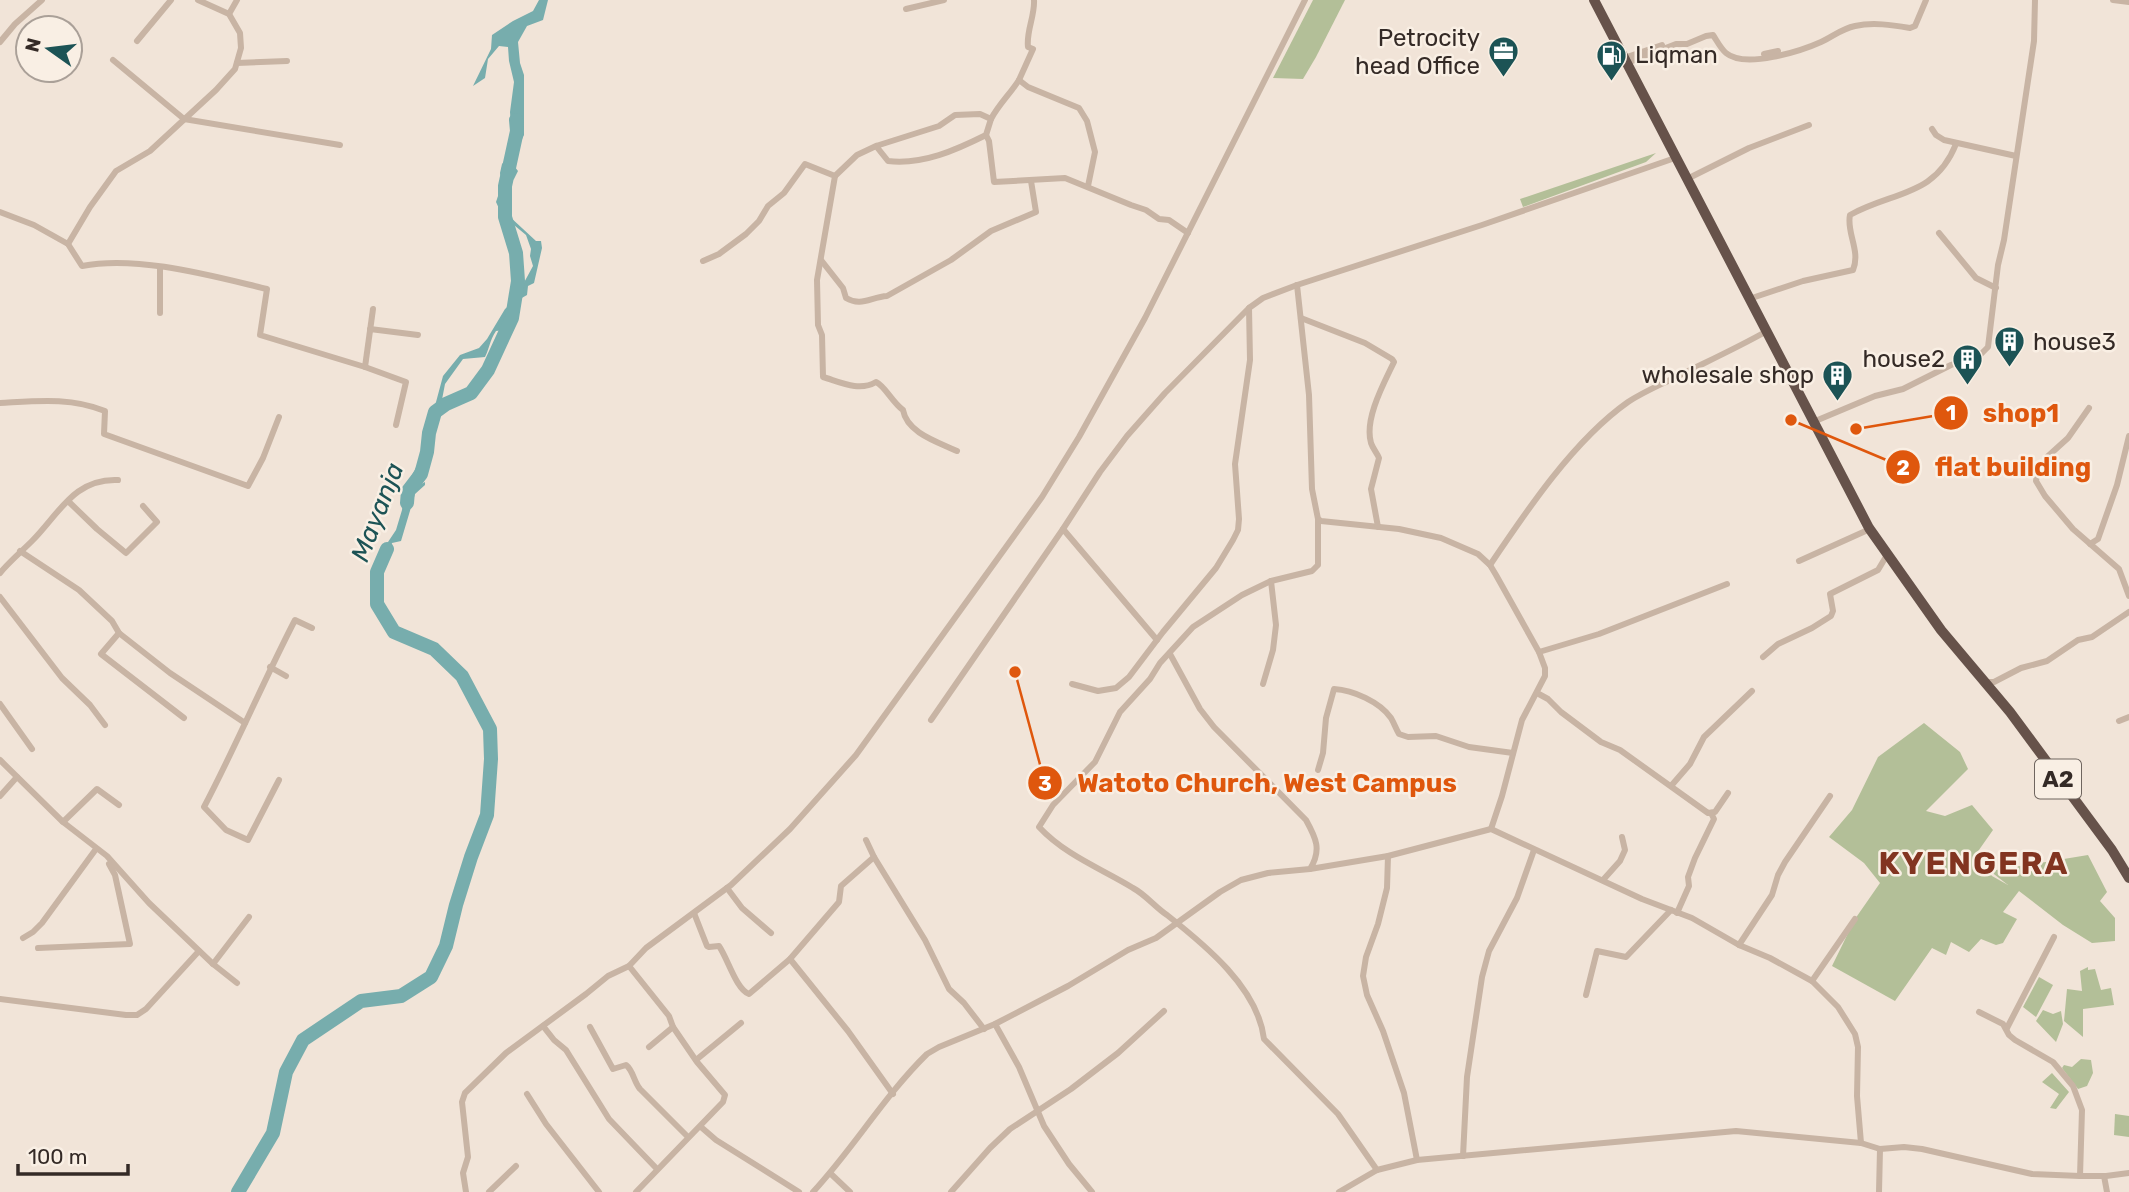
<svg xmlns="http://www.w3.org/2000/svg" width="2129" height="1192" viewBox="0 0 2129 1192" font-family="Rubik,sans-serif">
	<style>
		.green { fill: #b3bf98 }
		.water { fill: #77adad }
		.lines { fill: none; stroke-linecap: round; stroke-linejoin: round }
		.river { stroke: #77adad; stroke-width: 14 }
		.minor { stroke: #c8b4a4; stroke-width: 6 }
		.trunk { stroke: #66524a; stroke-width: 10 }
		.labels { text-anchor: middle; stroke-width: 5; stroke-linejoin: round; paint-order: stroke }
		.shield { fill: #f9efe4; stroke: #6f655f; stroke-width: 2 }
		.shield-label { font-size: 23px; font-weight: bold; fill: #342a26 }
		.poi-label { font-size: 24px; fill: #342a26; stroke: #f9efe4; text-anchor: end }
		.water-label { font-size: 26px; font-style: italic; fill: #1c5355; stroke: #f9efe4 }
		.district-label { font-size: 32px; font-weight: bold; letter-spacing: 2px; fill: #823420; stroke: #f9efe4 }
		.leader { fill: none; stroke: #df570d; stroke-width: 2.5 }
		.callout-dot { fill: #df570d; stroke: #f9efe4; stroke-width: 2.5 }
		.mark-label { font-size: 21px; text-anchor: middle; font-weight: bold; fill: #fff }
		.callout-label { font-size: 26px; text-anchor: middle; font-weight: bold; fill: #df570d; stroke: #f9efe4; stroke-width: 5; stroke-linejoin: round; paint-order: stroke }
	</style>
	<rect width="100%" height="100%" fill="#f1e4d8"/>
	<g class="green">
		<path d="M1313 0H1345L1316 57 1303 79 1273 78Z"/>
		<path d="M1656 153 1646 162 1523 207 1520 199Z"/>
		<path d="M1924 723 1960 752 1968 769 1926 811 1945 816 1972 805 1993 830 1974 857 1992 876 2008 885 1990 871 2088 855 2107 892 2100 901 2115 918V941L2092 943 2063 925 2019 891 2003 912 2017 919 2003 943 1996 945 1981 939 1969 952 1951 942 1946 955 1932 948 1895 1001 1832 966 1855 919 1880 883 1864 863 1829 837 1852 810 1878 757Z"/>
		<path d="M2088 967V970L2095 969 2101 990 2111 988 2114 1005 2083 1009V1037L2064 1021 2067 989 2082 991 2080 971Z"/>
		<path d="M2039 977 2053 985 2036 1017 2023 1007Z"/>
		<path d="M2043 1010 2053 1014 2061 1011 2063 1024 2056 1042 2036 1021Z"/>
		<path d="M2081 1059 2091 1060 2093 1073 2087 1086 2078 1089 2062 1068 2064 1065 2072 1067Z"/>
		<path d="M2052 1073 2069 1092 2056 1109 2050 1108 2059 1094 2042 1082Z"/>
		<path d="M2115 1114 2129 1116V1137L2114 1135Z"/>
	</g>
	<path class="water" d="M539 0H548L543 20 527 26 518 42 520 63 524 75V135L511 162 518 171 514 179 510 182 502 203 509 216 536 241H541L542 248 534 283 528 286 527 295 520 299 504 330 496 331C489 342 490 347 485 357L463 359 445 384 440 410 422 471 412 486 414 488 425 482V485L415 494 401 541 392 543 388 558 380 564 386 545 396 530 402 510 404 490 421 458 443 376 460 355 479 348 487 339 505 309 514 301 533 266 530 256 531 249 526 235 502 215 496 202 502 184 500 173 502 164 514 151 517 142 511 128 510 112 514 82 509 61 508 47 499 46 488 59 485 78 473 86 491 49 492 35 513 21 533 11Z"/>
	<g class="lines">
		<g class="river">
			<path d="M407 503 408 491 421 474 427 452 429 433 435 412 446 404 471 393 488 370 512 318 518 281 516 253 505 217V186L517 131 516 120"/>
			<path d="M238 1192 273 1133 286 1072 303 1040 361 1001 401 996 431 977 446 946 456 905 471 857 487 815 491 759 490 729 462 676 434 649 394 632 377 604V572L387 549"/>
		</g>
		<g class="minor">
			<path d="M2113 0 2129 2"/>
			<path d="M906 9 944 0"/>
			<path d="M229 14 237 0"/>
			<path d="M137 41 171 0"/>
			<path d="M0 42 15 24 42 0"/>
			<path d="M1764 54 1778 51"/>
			<path d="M1624 58 1662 45"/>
			<path d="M113 60 184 119 340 145"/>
			<path d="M237 63 287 61"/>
			<path d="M1627 63 1676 44H1687L1706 36 1713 35C1717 41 1721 49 1726 53 1745 69 1801 51 1821 42 1834 36 1841 29 1855 26 1873 22 1892 25 1910 28L1915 26 1926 0"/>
			<path d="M1019 80 1033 49 1028 47C1026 31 1035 16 1034 0"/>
			<path d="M991 119C999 104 1010 94 1019 80L1028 87 1079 108 1087 121 1095 152 1088 186"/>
			<path d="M1932 129 1936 135 1944 140 2016 156"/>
			<path d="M986 135 989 141 994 182 1065 178 1131 205 1146 210 1159 219 1169 220 1188 233"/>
			<path d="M835 176 857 155 876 146 939 126 955 115 980 114 991 119 986 135C956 150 923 165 888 161L876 146"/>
			<path d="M1687 179 1749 148 1809 125"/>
			<path d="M0 212 34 225 68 244 82 266C138 255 212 276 267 289L260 335 365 367 406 382 396 425"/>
			<path d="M1939 233 1976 278 1996 288"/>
			<path d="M68 244 90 207 116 171 150 151 216 90 235 69 241 48 240 33 229 14 198 0"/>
			<path d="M821 260 843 288 846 298C861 307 871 297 887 296L951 260 991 231 1036 212 1031 181"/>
			<path d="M703 261 719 254 746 234 759 221 768 206 784 193 805 164 835 176 817 280 818 325 822 335 823 377C840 382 859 392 876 382 885 386 892 402 903 410 907 433 938 442 957 451"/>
			<path d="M1297 285 1309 395 1312 489 1318 519 1321 521 1399 529 1441 538 1478 554 1490 565 1496 575 1539 652 1545 668V676L1522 720 1502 796 1491 829"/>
			<path d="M1749 299 1803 281 1853 270C1861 251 1846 232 1850 215 1893 191 1935 197 1956 144"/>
			<path d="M160 313V267"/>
			<path d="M1301 318 1365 343 1392 359 1394 362C1384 383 1364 419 1371 443 1373 449 1377 453 1379 458L1371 489 1378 527"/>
			<path d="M370 329 418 335"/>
			<path d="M365 367 373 309"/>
			<path d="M0 403C37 401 70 397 105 411L104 434 248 486 263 458 279 417"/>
			<path d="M2089 408 2068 438 2047 457 2037 474 2036 481 2045 496 2073 529 2119 569 2129 596"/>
			<path d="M1813 422 1875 396 1903 389 1951 365 1981 354 1988 347 1998 265 2004 240 2034 41 2035 0"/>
			<path d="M68 501 97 529 126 553 157 522 143 506"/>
			<path d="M1318 519V565L1312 571 1271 581 1242 595 1193 627 1160 663 1150 679 1120 712 1095 762 1053 805 1039 827C1065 855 1102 869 1133 888 1146 895 1155 907 1167 915 1205 945 1258 988 1264 1039L1338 1114 1377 1170"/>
			<path d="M1063 529 1157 640"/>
			<path d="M2090 544 2098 539 2117 485 2129 436"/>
			<path d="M20 551 79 590 112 621 119 633 170 673 245 723"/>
			<path d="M1799 561 1870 529"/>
			<path d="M1490 565C1527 510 1574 440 1628 402 1643 392 1660 385 1676 377 1706 362 1737 348 1767 331"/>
			<path d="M0 573C10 561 21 552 32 541 59 514 74 478 118 480"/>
			<path d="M0 597 62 678 90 705 105 725"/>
			<path d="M119 633 101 654 184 718"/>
			<path d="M1539 652 1599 634 1727 584"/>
			<path d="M1763 657 1778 644 1812 628 1831 616 1833 611 1830 594 1878 570 1887 555"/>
			<path d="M270 667 286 676"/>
			<path d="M1986 682H1994L2021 668 2047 661 2078 640 2092 637 2129 612"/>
			<path d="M1072 684 1098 691 1116 688 1129 677 1163 632 1216 568 1233 540 1238 530 1239 519 1235 464 1250 360 1249 308 1263 298 1297 285 1482 225 1675 158"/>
			<path d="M1263 684 1273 650 1276 625 1271 581"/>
			<path d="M1537 693 1548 699 1561 712 1601 742 1620 750 1708 813 1715 812 1728 793"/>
			<path d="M0 704 32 749"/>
			<path d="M931 720 1063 529 1100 472 1127 436 1165 393 1249 308"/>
			<path d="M2119 721 2129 717"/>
			<path d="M0 760 63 822 107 856 149 903 213 964 237 983"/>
			<path d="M1318 770 1323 753 1326 718 1334 689C1353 690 1380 702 1391 718 1394 723 1396 729 1399 734L1408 737 1436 736 1469 747 1513 753"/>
			<path d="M279 780 248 840 226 830 204 807C236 746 263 682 295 620L312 628"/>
			<path d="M1671 786 1690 764 1704 737 1752 691"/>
			<path d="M0 796 17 777"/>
			<path d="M63 822 97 789 119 805"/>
			<path d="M866 840 874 857 925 940 949 989 964 1003 984 1029"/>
			<path d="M1388 856 1387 888 1378 924 1366 957 1363 976 1367 995 1383 1031 1404 1093 1417 1160"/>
			<path d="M1310 869 1388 856 1491 829 1642 899 1692 918 1739 945 1770 958 1812 981 1838 1007 1855 1034 1858 1047 1857 1096 1861 1143"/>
			<path d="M1603 880 1620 861 1625 850 1622 837"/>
			<path d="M727 888 742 908 771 933"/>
			<path d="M694 913 707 946 709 947 719 946C728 959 736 989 749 994L790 959 839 902 841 886 874 857"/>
			<path d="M1677 913 1689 886 1688 877 1695 858 1714 819 1711 813"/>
			<path d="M23 938 33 932 42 923 96 849"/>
			<path d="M1739 945 1772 895 1778 875 1785 862 1830 796"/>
			<path d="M38 948 130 944 115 875 109 864"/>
			<path d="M790 959 848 1031 893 1094"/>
			<path d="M213 964 249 917"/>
			<path d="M629 966 669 1016 673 1027 697 1062 725 1095 723 1102 636 1192"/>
			<path d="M1812 981 1855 919"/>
			<path d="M1586 995 1597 951 1626 957 1671 910"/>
			<path d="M0 999 126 1015H137L146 1009 199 951"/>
			<path d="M1979 1012 2003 1024 2009 1035 2015 1040 2053 1062 2073 1086 2082 1110 2080 1176"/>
			<path d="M995 1024 1019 1067 1044 1126 1069 1164 1092 1192"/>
			<path d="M543 1026 554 1040 566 1050 609 1119 657 1169"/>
			<path d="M590 1027 613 1069 626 1065C633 1070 634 1082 640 1089L688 1137"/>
			<path d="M2007 1028 2054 937"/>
			<path d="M649 1047 673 1027"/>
			<path d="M696 1060 741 1023"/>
			<path d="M527 1094 546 1124 599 1192"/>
			<path d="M701 1127 716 1140 799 1192"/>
			<path d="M1463 1156 1467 1077 1482 977 1489 951 1517 898 1534 850"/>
			<path d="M830 1173 850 1192"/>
			<path d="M2104 1176 2107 1192"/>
			<path d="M466 1192 463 1173 468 1157 462 1102 465 1093 506 1053 586 994 608 976 629 966 646 948 731 885 790 829 856 755 1042 497 1079 437 1145 318 1305 0"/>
			<path d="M489 1192 516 1166"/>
			<path d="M813 1192C853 1149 885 1095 927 1054L939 1047 995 1024 1068 986 1128 950 1156 938 1220 892 1241 880 1268 873 1310 869C1322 850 1316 838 1306 820L1214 727 1200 709 1170 654"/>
			<path d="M951 1192 990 1148 1010 1129 1071 1089 1118 1053 1164 1011"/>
			<path d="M1339 1192 1377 1170 1417 1160 1736 1131 1861 1143 1880 1149 1904 1147 1922 1149 2032 1174 2080 1176H2106L2129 1173"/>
			<path d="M1879 1192 1880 1149"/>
		</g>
		<path class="trunk" d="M1594 0 1869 528 1941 630 2010 712 2112 850 2129 878"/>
	</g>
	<defs>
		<symbol id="office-pin" viewBox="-11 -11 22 30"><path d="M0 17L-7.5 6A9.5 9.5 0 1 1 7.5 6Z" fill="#1c5355" stroke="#f9efe4"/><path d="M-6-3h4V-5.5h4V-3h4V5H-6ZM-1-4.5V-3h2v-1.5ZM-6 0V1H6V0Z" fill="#fff"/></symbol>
		<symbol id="fuel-pin" viewBox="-11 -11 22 30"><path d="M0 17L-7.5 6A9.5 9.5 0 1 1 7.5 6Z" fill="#1c5355" stroke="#f9efe4"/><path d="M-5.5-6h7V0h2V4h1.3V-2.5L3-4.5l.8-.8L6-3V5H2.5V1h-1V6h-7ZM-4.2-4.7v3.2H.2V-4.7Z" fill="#fff"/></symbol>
		<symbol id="building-pin" viewBox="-11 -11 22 30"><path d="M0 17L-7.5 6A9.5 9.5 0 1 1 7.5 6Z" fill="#1c5355" stroke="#f9efe4"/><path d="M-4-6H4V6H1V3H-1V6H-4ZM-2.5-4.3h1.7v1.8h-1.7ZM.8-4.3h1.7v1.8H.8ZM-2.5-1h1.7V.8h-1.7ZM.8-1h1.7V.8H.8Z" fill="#fff"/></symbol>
	</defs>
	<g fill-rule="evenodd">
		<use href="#office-pin" x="1486" y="34" width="35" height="47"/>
		<use href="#fuel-pin" x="1594" y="38" width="35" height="47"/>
		<use href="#building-pin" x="1992" y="324" width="35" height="47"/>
		<use href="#building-pin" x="1950" y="342" width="35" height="47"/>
		<use href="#building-pin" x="1820" y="358" width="35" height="47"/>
	</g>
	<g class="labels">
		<rect class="shield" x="2035" y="759.5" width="46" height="39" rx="5"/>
		<g class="shield-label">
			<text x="2058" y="787">A2</text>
		</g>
		<g class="poi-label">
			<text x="1480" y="46">Petrocity<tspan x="1480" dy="28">head Office</tspan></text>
			<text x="1635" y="63" text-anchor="start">Liqman</text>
			<text x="2033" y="350" text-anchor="start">house3</text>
			<text x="1945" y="367">house2</text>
			<text x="1814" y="383">wholesale shop</text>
		</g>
		<g class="water-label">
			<text transform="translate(377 512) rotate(-69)" y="9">Mayanja</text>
		</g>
		<g class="district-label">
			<text x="1974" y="874">KYENGERA</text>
		</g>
	</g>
	<path class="leader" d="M1856 429L1951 413M1791 420L1903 467M1015 672L1045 783"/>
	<g class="callout-dot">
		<circle cx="1856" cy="429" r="7"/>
		<circle cx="1791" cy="420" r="7"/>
		<circle cx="1015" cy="672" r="7"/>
		<circle cx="1951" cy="413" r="18"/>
		<circle cx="1903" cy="467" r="18"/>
		<circle cx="1045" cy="783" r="18"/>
	</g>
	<g class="mark-label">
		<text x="1951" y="420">1</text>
		<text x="1903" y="475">2</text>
		<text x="1045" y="791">3</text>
	</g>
	<g class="callout-label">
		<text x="2021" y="422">shop1</text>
		<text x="2013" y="476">flat building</text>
		<text x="1267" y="792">Watoto Church, West Campus</text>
	</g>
	<g transform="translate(49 49) rotate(284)"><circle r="33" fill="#f9efe4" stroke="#aaa098" stroke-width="2"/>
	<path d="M0-5L12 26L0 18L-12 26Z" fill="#1c5355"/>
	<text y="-10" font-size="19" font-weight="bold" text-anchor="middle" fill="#342a26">N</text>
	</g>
	<path d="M18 1164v10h110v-10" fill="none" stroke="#342a26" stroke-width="3.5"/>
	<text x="28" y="1164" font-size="21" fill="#342a26" stroke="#f9efe4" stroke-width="5" paint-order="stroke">100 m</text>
</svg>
